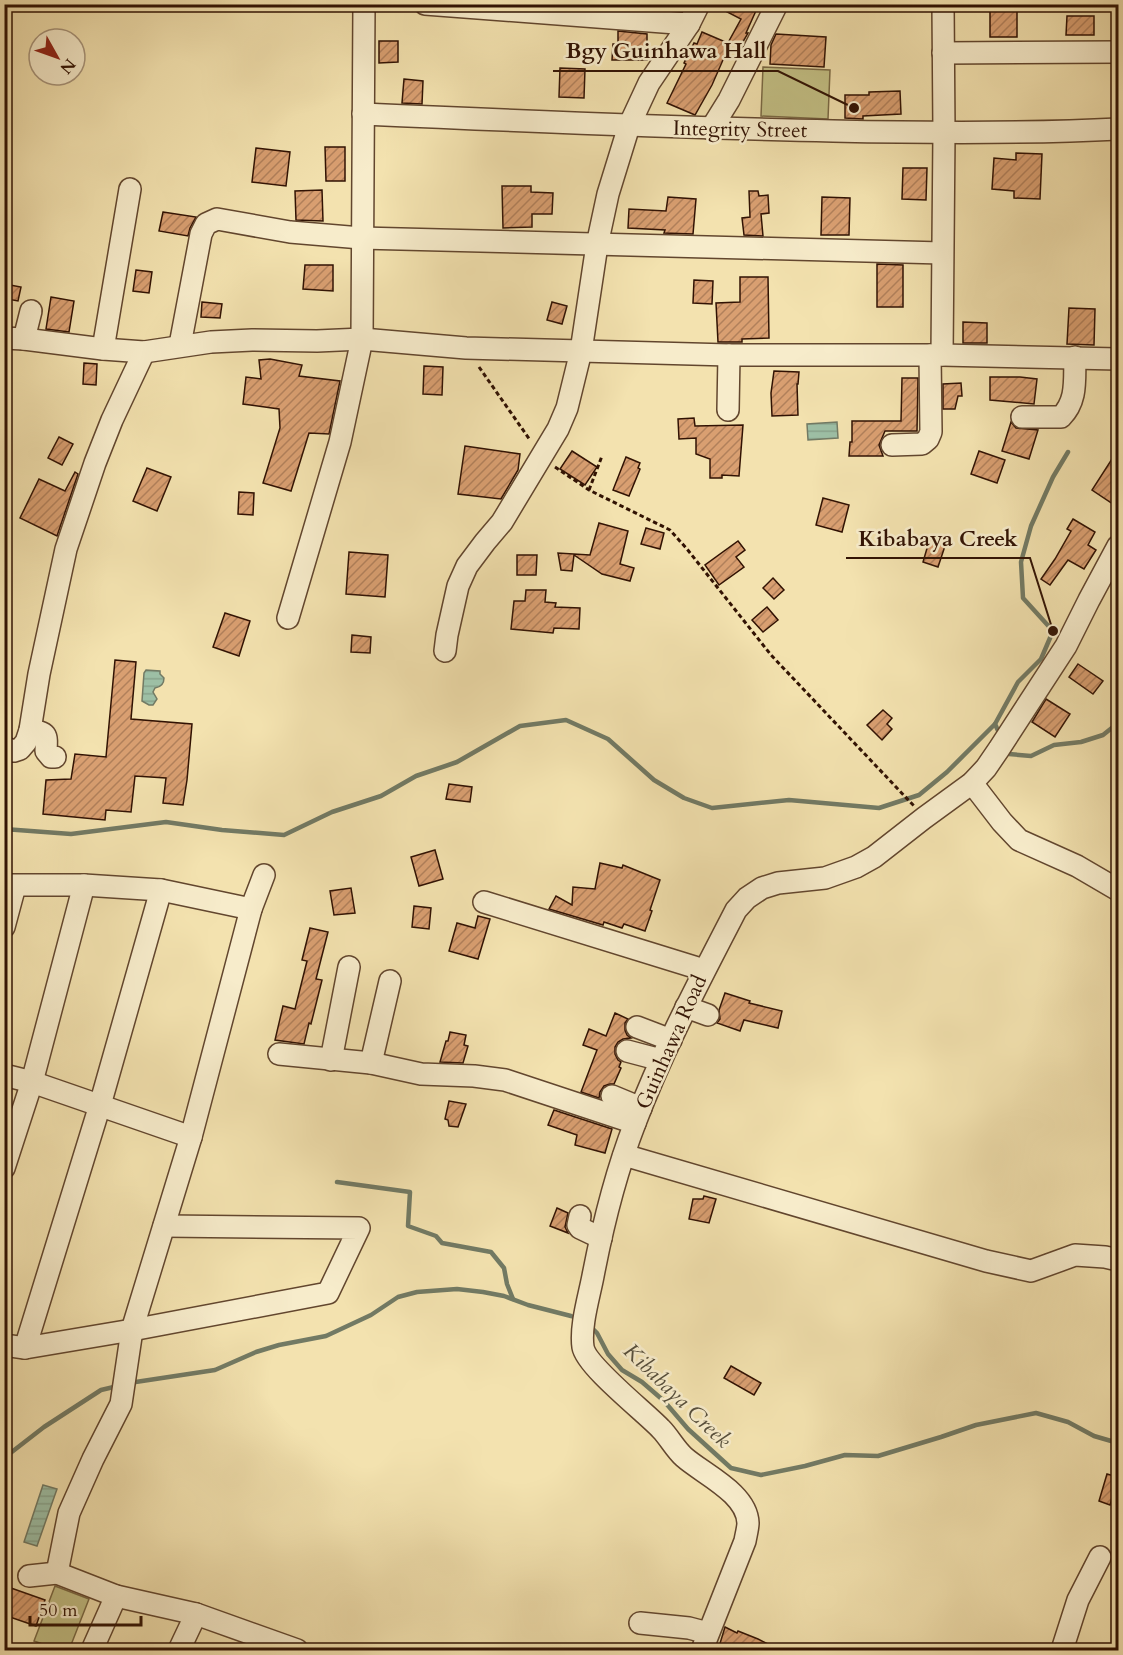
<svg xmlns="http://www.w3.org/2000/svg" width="1123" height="1655" viewBox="0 0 1123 1655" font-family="Cardo,serif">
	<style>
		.green { fill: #c3c085; stroke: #7a6944; stroke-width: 1.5 }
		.water { fill: url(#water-rules); stroke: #727a64; stroke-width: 1.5 }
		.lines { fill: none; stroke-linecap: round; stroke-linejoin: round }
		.stream { stroke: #727a64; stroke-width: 4.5 }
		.building { fill: url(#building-hatch); stroke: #311203; stroke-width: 1.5 }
		.minor-casing { stroke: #62462e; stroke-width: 24 }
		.path { stroke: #311203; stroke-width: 3; stroke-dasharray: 4.5 3; stroke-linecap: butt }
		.minor { stroke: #f7eccb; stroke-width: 21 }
		.labels { text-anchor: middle; stroke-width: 5; stroke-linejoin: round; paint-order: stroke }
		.street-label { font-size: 21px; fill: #311203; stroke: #f7eccb }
		.water-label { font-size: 22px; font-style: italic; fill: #574f3c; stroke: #f7eccb }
		.leader { fill: none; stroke: #311203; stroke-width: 2 }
		.callout-dot { fill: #311203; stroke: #f7eccb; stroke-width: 2 }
		.callout-label { font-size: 22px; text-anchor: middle; font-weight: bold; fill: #311203; stroke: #f7eccb; stroke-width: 5; stroke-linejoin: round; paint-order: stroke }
	</style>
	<defs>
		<pattern id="water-rules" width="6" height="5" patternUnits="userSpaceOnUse" patternTransform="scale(1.5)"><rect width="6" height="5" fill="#9dbfa5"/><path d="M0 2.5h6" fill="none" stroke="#88a38c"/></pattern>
		<pattern id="building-hatch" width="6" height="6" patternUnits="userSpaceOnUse" patternTransform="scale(1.5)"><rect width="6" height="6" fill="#d99f71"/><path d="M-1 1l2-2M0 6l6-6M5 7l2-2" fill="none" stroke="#b1805b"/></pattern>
	</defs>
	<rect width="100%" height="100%" fill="#f3e2af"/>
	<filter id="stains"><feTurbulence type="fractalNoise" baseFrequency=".00333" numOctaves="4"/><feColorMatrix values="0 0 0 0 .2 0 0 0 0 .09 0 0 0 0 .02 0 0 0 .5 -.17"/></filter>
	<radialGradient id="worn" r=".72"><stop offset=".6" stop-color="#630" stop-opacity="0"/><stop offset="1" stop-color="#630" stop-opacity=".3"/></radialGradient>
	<g class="green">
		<path d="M763 67 830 70 828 119 761 116Z"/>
		<path d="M55 1586 89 1599 69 1650H59L34 1641Z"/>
	</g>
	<g class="water">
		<path d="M837 422 838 438 808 440 807 424Z"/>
		<path d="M146 670 160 671V674L164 678C164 684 161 687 155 688L153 692 157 699 153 705H149L142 701 144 673Z"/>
		<path d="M43 1485 57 1489 37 1546 24 1542Z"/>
	</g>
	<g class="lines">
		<g class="stream">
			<path d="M1000 735 995 724 1018 682 1041 659 1053 631 1023 598 1021 562 1031 526 1053 477 1068 452"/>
			<path d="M1007 748 1009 754 1031 756 1054 745 1081 742 1103 735 1118 723"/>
			<path d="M4 829 71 834 166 822 222 830 284 835 332 812 381 796 416 776 457 762 520 726 566 720 608 739 654 780 684 798 712 808 789 800 879 808 919 795 947 772 995 724"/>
			<path d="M337 1182 410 1192 408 1226 436 1236 442 1243 491 1252 504 1268 507 1284 513 1299"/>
			<path d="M591 1327 597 1333 608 1354 622 1370 642 1382 664 1401 688 1429 731 1468 761 1475 805 1466 845 1455 878 1456 941 1437 976 1425 1036 1413 1068 1422 1094 1436 1118 1443"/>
			<path d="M129 1383 215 1370 256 1352 279 1345 326 1336 371 1315 398 1297 417 1292 457 1289 483 1292 504 1296 528 1305 571 1316 579 1319"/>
			<path d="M4 1458 44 1427 101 1390 118 1386"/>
		</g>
	</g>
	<g class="building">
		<path d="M712 4H759L746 33H748L740 47 729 41 741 19Z"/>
		<rect x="990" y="4" width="27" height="33"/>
		<path d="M1067 16H1094V35H1066Z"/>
		<path d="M618 31 647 34V60H612L613 44H618Z"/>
		<path d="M702 32 730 44 712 85 695 115 667 103 686 64 684 63 694 43 697 44Z"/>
		<path d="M776 34 826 37 824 67 770 64 771 45Z"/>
		<path d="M379 41H398V62L379 63Z"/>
		<path d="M560 68 585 69 584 98 559 97Z"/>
		<path d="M404 79 423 81 422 104 402 103Z"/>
		<path d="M900 91 901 114 863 116V119L845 118V95H869V92Z"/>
		<path d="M325 147H345V181H326Z"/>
		<path d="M256 148 290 152 286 186 252 182Z"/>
		<path d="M1016 153 1042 154 1040 199 1014 198V191L992 189 994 158 1016 160Z"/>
		<path d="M903 168H927L926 200 902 199Z"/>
		<path d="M502 186H531V192L553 193 552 214H532V227L503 228Z"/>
		<path d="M322 190 323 221 296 220 295 191Z"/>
		<path d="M749 191H758L759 196 768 195 769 213 761 214 763 236 744 235 742 218 750 217Z"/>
		<path d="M668 197 696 199 693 234 664 233 665 230 628 228 629 209 666 211Z"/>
		<path d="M822 197 850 198 849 235H821Z"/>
		<path d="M163 212 196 217 190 228 188 236 159 231Z"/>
		<path d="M877 264 903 265V307H877Z"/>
		<path d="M305 265H333V291L303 289Z"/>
		<path d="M136 270 152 272 149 293 133 291Z"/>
		<path d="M740 277H768L769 338 742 339V342H718L716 303 740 302Z"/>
		<path d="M694 280 713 281 712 304 693 303Z"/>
		<path d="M10 285 21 287 18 301 7 299Z"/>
		<path d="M51 297 74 301 69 332 46 329Z"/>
		<path d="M202 302 222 304 220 318 201 317Z"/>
		<path d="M552 302 567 306 562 324 547 320Z"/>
		<path d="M1069 308 1095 309 1094 345 1067 344Z"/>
		<path d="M963 322 987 323V343H963Z"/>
		<path d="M270 359 302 365 299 376 340 381 329 434 309 433 291 491 263 483 280 428 279 409 243 404 246 377 261 379 259 360Z"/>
		<path d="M84 363 97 364 96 385 83 384Z"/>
		<path d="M424 366 443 367 442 395 423 394Z"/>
		<path d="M774 371 799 372 798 384H797L798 415 772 416 771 393Z"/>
		<path d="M990 377H1020L1037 379 1034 404 990 400Z"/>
		<path d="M902 378H918L917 431H885L879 445 883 456H849L850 442H852V421H901Z"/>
		<path d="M961 383 962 396H958L955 409H943V384Z"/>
		<path d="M694 418 695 426 743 425 739 476 722 475V478H710V459L696 454V438L679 439 678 419Z"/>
		<path d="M1011 422 1016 428 1038 430 1029 459 1002 451Z"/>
		<path d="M59 437 73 444 62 465 48 458Z"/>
		<path d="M465 446 520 454 518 470 501 499 458 494Z"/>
		<path d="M1119 448V508L1092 490Z"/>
		<path d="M572 451 597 467 585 485 560 469Z"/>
		<path d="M979 451 1005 460 997 483 971 474Z"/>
		<path d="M626 457 640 463 638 468 640 469 629 496 613 490Z"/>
		<path d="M147 468 171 477 157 511 133 501Z"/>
		<path d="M75 472 78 474 57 536 20 518 39 479 65 491Z"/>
		<path d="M239 492 254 493 253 515 238 514Z"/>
		<path d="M823 498 849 505 842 532 816 525Z"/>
		<path d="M1073 519 1095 532 1088 545 1096 550 1084 569 1068 560 1050 585 1041 579 1055 559 1071 531 1067 529Z"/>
		<path d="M599 523 628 531 620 564 634 568 630 581 602 574 574 555 572 571 561 570 558 553 590 555Z"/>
		<path d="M646 528 664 533 660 549 641 544Z"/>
		<path d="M930 538 946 543 938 567 923 562Z"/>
		<path d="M738 541 745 550 736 557 744 567 719 585 705 565Z"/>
		<path d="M349 552 388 555 385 597 346 594Z"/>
		<path d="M517 555H537L536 575H517Z"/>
		<path d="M773 578 784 590 774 599 763 588Z"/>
		<path d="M526 590H546L545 602 556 603 555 607 580 608 579 629 554 628 553 633 511 629 514 601H525Z"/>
		<path d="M767 607 778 620 763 632 752 620Z"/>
		<path d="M225 613 250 621 239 656 213 647Z"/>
		<path d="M352 635 371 637 370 653 351 652Z"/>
		<path d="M115 660 136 662 131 719 192 724 187 780 183 805 163 803 166 778 135 776 131 812 106 810 105 820 43 814 46 780 71 779 75 754 106 757Z"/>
		<path d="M1078 664 1103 681 1093 694 1069 677Z"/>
		<path d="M1046 699 1070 714 1055 737 1032 722Z"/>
		<path d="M883 710 892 718 887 724 892 729 882 740 867 725Z"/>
		<path d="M449 784 472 787 470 802 446 799Z"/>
		<path d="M435 850 443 879 419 886 411 857Z"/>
		<path d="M600 863 622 868 623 865 660 880 650 910 652 911 645 931 624 924 622 928 604 922 603 925 549 909 556 896 572 905 573 887 595 889Z"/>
		<path d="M351 888 355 913 334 915 330 891Z"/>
		<path d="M414 906 431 908 429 929 412 927Z"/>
		<path d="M478 916 490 919 478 959 449 951 457 923 475 928Z"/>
		<path d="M310 928 328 932 316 979 322 980 311 1024 309 1023 304 1044 275 1040 283 1006 295 1009 307 961 302 960Z"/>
		<path d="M725 993 750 1001 749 1003 782 1011 778 1028 744 1020 740 1031 717 1023 720 1019 719 1010Z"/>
		<path d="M615 1013 628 1019 625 1023V1030L627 1035 631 1038 623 1039 618 1042 615 1047V1054L618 1060 621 1062 619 1067 621 1068 614 1084H610L604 1086 600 1092 599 1098 581 1092 597 1050 583 1045 589 1029 606 1036Z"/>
		<path d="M450 1032 466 1035 464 1045 468 1046 463 1063 440 1062 446 1041H448Z"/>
		<path d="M449 1101 466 1104 458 1127 449 1126 448 1120 445 1119Z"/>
		<path d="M554 1110 612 1129 605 1153 575 1145 577 1135 548 1125Z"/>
		<path d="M704 1196 716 1199 709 1223 689 1219 693 1199H703Z"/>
		<path d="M557 1208 568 1213 565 1227 568 1233 550 1226Z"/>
		<path d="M731 1366 761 1383 754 1395 724 1378Z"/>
		<path d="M1107 1474 1118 1477 1110 1505 1099 1501Z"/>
		<path d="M11 1588 45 1600 36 1626 4 1615V1606Z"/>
		<path d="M725 1627 737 1633 738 1631 758 1639 780 1650H718Z"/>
	</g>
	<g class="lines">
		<defs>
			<g id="minor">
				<path d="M425 4 689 24"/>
				<path d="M943 53 1118 52"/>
				<path d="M363 114C519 121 676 128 833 131 929 133 1023 134 1118 129"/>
				<path d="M711 129 729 100 777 4"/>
				<path d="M4 338 24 339 103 349 144 352 211 342 252 340 317 341 362 339 466 348 581 351 729 355H942L1118 359"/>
				<path d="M24 339 31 311"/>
				<path d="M180 345 201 234 206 224 217 219 290 232 361 238 942 253"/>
				<path d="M103 349 130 189"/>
				<path d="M942 355 944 133 943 4"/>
				<path d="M728 410 729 355"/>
				<path d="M1022 417H1061C1078 400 1074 379 1075 357"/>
				<path d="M892 445 922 444 928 439 931 432 930 355"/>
				<path d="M288 618 340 442 362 339 364 4"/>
				<path d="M445 651 447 635 458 586 467 566 485 542 502 522 558 429 567 408 581 351 597 245 608 194 629 126 649 83 689 24 699 4"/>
				<path d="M30 730C47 733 47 733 46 751L51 757H55"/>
				<path d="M5 748 14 751 20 749 26 742 30 730 39 674 66 549 95 463 112 420 144 352"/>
				<path d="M972 783 1002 822 1019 840 1077 866 1118 890"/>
				<path d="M264 875 251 909 191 1137 132 1330 121 1404 93 1459 69 1513 57 1573 116 1596 196 1614 297 1650"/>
				<path d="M4 885H84L161 890 251 909"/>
				<path d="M484 902 704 970"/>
				<path d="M4 927 15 886"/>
				<path d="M686 1007 708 1015"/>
				<path d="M637 1027 671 1040"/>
				<path d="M627 1051 661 1060"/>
				<path d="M279 1054 371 1063 421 1074 474 1076 505 1080 635 1123"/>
				<path d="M331 1060 349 967"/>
				<path d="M371 1063 390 981"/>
				<path d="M4 1075 32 1082 191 1137"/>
				<path d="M612 1096 641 1108"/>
				<path d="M624 1155 986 1261 1031 1271 1075 1255 1105 1257 1118 1260"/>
				<path d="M4 1168 32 1082 84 885"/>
				<path d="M580 1216 578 1225 580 1228 601 1238"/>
				<path d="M4 1345 25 1348 132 1330 328 1293 359 1228 164 1226"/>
				<path d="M25 1348 100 1105 161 890"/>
				<path d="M29 1576 57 1573"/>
				<path d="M640 1623 689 1628 708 1633"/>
				<path d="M92 1650 116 1596"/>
				<path d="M179 1650 196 1614"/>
				<path d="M702 1650 745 1541C746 1535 748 1528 748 1523 747 1493 703 1474 684 1457 675 1449 669 1437 661 1429 645 1412 586 1366 583 1347 580 1326 589 1297 593 1276 603 1224 616 1172 635 1123 663 1049 700 980 736 910L747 898 762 888 778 883 825 878 856 867 874 857 924 818 972 783 986 768 999 749 1066 646 1089 600 1118 546"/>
				<path d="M1062 1650 1078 1600 1100 1557"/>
			</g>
		</defs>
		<use href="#minor" class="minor-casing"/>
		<g class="path">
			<path d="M479 367 530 440"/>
			<path d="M555 467 589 490 670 530 687 549 771 655 914 806"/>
			<path d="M589 490 602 456"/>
		</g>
		<use href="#minor" class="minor"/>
	</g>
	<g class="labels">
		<g class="street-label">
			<text transform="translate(740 129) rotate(1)" y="7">Integrity Street</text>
			<text transform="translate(671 1042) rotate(-66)" y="7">Guinhawa Road</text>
		</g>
		<g class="water-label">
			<text transform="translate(678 1395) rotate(44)" y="8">Kibabaya Creek</text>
		</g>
	</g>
	<path class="leader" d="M854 108L778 71H553M1053 631L1030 558H846"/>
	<g class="callout-dot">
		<circle cx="854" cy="108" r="6"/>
		<circle cx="1053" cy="631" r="6"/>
	</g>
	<g class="callout-label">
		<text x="666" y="58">Bgy Guinhawa Hall</text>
		<text x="938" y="546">Kibabaya Creek</text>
	</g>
	<rect width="1123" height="1655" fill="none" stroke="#f3e2af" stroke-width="24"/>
	<rect x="6" y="6" width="1111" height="1643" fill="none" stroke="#311203" stroke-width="3"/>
	<rect x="12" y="12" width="1099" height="1631" fill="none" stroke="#311203" stroke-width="1.5"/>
	<g transform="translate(57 57) rotate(130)"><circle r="28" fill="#f7eccb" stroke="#a8957b" stroke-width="1.5"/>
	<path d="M0-4.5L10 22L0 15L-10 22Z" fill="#8f2418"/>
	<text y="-9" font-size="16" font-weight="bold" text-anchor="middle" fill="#311203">N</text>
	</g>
	<path d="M30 1616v9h111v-9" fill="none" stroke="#311203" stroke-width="3"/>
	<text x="39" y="1616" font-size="18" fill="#311203" stroke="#f7eccb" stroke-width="4.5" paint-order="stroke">50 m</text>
	<rect width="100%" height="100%" filter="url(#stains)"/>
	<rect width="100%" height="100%" fill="url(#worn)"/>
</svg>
